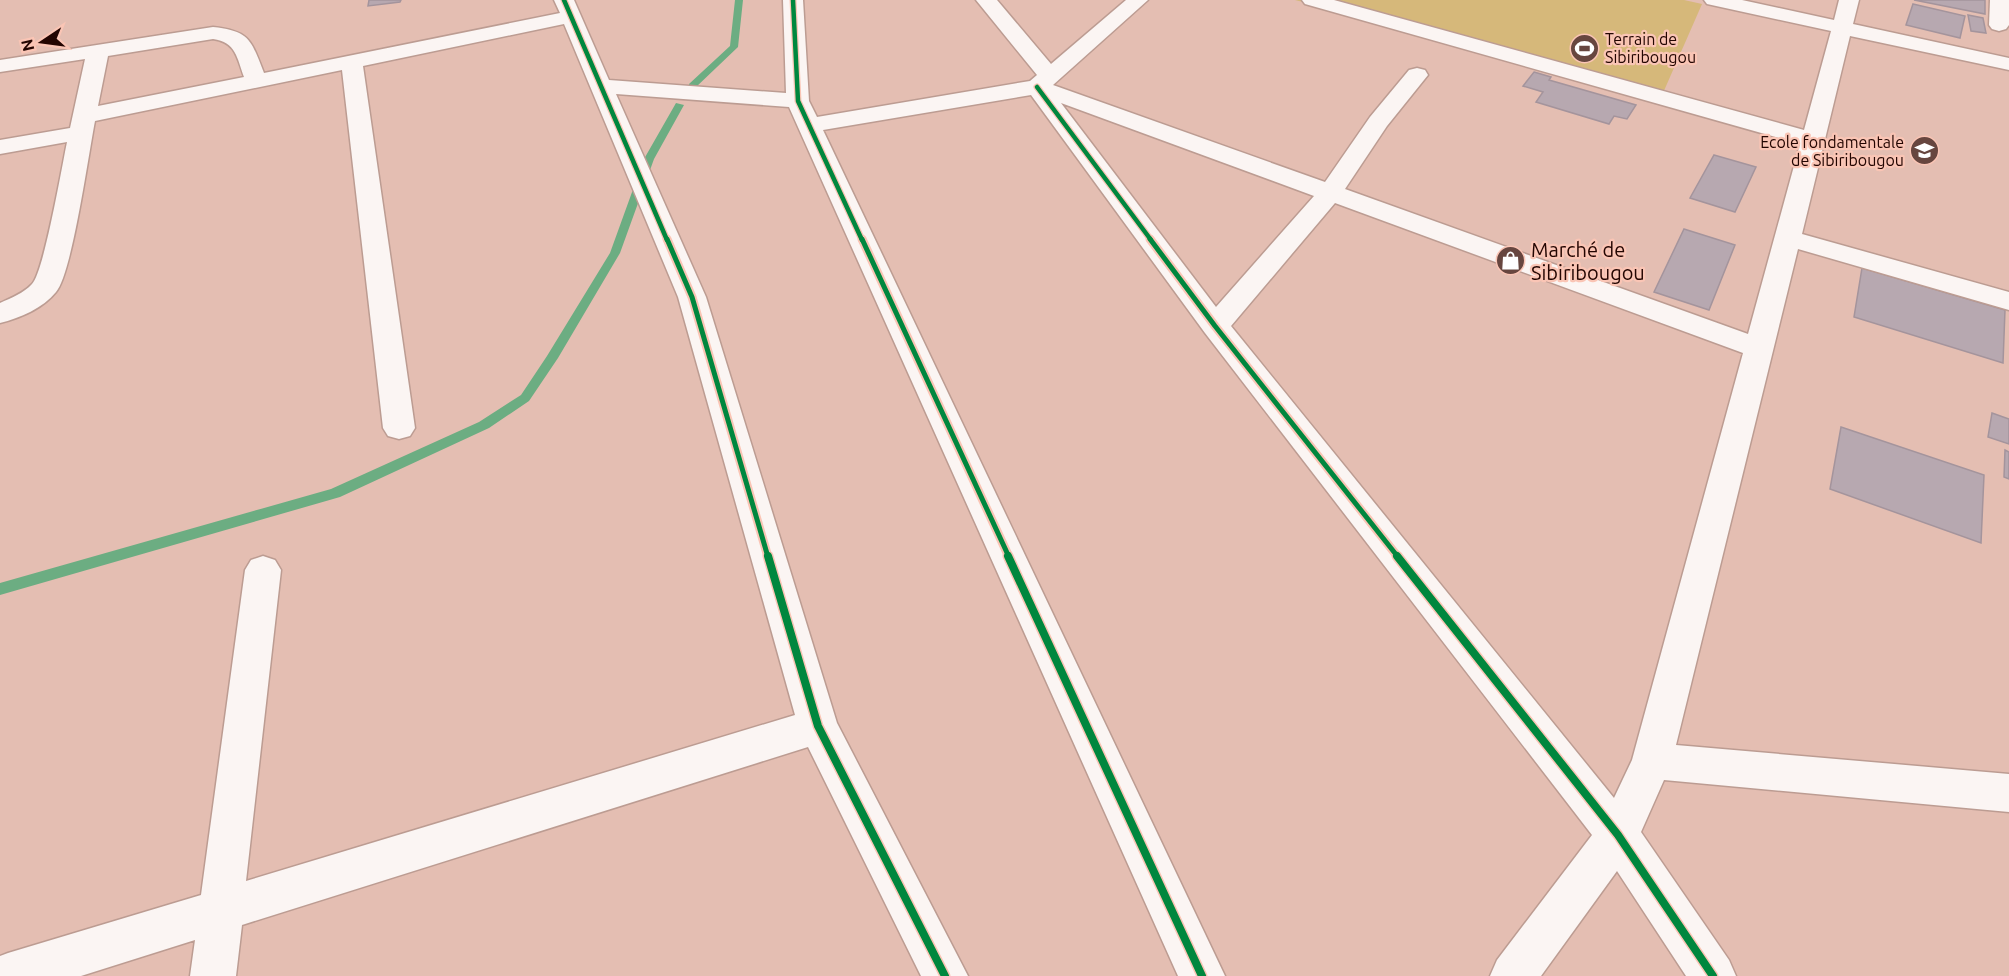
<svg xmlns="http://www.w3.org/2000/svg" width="2009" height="976" viewBox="0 0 2009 976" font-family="Ubuntu,sans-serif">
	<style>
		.green { fill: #d6b87a }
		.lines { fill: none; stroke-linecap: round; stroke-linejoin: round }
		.stream { fill: #6cad82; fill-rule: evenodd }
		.building { fill: #b7a8b0; stroke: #a4949c; stroke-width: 1.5 }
		.minor-casing { stroke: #bc9c92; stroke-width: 3 }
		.minor { fill: #fbf5f3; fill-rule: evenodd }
		.cycleway-far2-casing { stroke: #fac5b5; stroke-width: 7 }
		.cycleway-far1-casing { stroke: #fac5b5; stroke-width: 9 }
		.cycleway-casing { stroke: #fac5b5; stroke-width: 11 }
		.cycleway-far2 { stroke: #00873e; stroke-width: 4.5 }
		.cycleway-far1 { stroke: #00873e; stroke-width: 5 }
		.cycleway { stroke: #00873e; stroke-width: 8 }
		.labels { text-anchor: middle; stroke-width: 4.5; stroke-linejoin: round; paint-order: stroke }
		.far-poi-label { font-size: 16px; fill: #230501; stroke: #fac5b5; text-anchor: start }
		.poi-label { font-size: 20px; fill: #230501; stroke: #fac5b5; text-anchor: start }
	</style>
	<rect width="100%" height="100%" fill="#e4beb2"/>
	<path class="green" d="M1295 0H1684L1702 4 1663 93Z"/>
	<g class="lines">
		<g class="stream">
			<path d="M735 0H743L738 47 695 88H689V84L730 46Z"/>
			<path d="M676 103 684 105 654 159 620 253 558 358 529 401 489 428 340 497 0 595V583L331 489 479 422 521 395 547 356 610 253 644 159Z"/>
		</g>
	</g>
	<g class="building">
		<path d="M369 0H401L400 2 368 6Z"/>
		<path d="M1914 0H1985V14Z"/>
		<path d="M1913 4 1965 16 1960 38 1906 25Z"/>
		<path d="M1968 15 1983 18 1986 33 1971 31Z"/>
		<path d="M1534 72 1551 77 1549 80 1636 105 1627 119 1614 116 1609 124 1536 102 1543 92 1523 86Z"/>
		<path d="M1714 155 1756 167 1735 212 1690 198Z"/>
		<path d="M1684 229 1735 245 1709 310 1654 292Z"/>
		<path d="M1862 268 2005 310 2003 363 1854 317Z"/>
		<path d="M1992 413 2009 419V444L1988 437Z"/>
		<path d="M1841 427 1984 475 1981 543 1830 489Z"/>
		<path d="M2005 450 2009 452V479L2004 477Z"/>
	</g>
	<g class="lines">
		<defs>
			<g id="minor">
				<path d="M554 0H574L609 80 786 93 783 0H803L809 101 817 117 1030 81 1037 75 976 0H997L1051 64 1126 0H1148L1053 85 1325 182 1370 117 1409 70 1417 68 1425 70 1428 75 1387 126 1345 189 1748 334 1800 144 1305 4 1302 0H1334L1804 130 1831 31 1707 4 1704 0H1742L1834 20 1839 0H1859L1853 24 2009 58V70L1850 36 1802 234 2009 292V310L1798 249 1676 745 2009 774V812L1664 780 1641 832 1729 960 1736 976H1686L1617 871 1541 976H1490L1497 960 1592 835 1205 333 1031 95 823 130 1225 976H1178L789 107 616 94 706 297 837 723 968 976H921L808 747 242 925 236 976H190L195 940 81 976H0V956L8 953 201 895 245 570 251 560 263 556 275 560 281 570 246 881 795 715 678 297 564 24 363 66 415 428 410 436 399 439 388 436 383 428 342 70 95 121C89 151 72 274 56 292 43 308 20 318 0 323V303C11 298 24 293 32 284 44 272 62 166 67 142L0 154V140L70 128 85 59 0 72V60L213 27C250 31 251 40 264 73L560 13ZM213 39C236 42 237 58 244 77L98 106 108 56ZM1061 103 1314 196 1216 307ZM1335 203 1743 353 1632 760 1614 798 1231 326Z"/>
				<path d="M1990 0H2009V25L2006 29 1999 31 1992 29 1989 25Z"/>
			</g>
		</defs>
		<use href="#minor" class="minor-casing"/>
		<use href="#minor" class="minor"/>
		<defs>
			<g id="cycleway-far2">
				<path d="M564 0 667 240"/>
				<path d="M793 0 798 101 862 240"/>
				<path d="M1037 87 1151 240"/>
			</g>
			<g id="cycleway-far1">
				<path d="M667 239 692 297 768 557"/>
				<path d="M862 239 1009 557"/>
				<path d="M1150 239 1215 326 1398 557"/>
			</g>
			<g id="cycleway">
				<path d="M768 556 818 726 945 976"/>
				<path d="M1008 556 1202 976"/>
				<path d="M1397 556 1618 835 1713 976"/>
			</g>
		</defs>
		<use href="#cycleway-far2" class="cycleway-far2-casing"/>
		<use href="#cycleway-far1" class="cycleway-far1-casing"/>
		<use href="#cycleway" class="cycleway-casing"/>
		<use href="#cycleway-far2" class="cycleway-far2"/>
		<use href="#cycleway-far1" class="cycleway-far1"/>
		<use href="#cycleway" class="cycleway"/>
	</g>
	<defs>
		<symbol id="stadium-disc" viewBox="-11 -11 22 22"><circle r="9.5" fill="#67463f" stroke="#fac5b5"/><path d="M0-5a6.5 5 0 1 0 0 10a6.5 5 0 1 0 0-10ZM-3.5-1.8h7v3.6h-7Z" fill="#fff"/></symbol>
		<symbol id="school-disc" viewBox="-11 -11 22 22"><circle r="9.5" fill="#67463f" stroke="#fac5b5"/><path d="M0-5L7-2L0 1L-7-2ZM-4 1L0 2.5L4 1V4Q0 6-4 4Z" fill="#fff"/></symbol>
		<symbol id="shop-disc" viewBox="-11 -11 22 22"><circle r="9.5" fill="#67463f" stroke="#fac5b5"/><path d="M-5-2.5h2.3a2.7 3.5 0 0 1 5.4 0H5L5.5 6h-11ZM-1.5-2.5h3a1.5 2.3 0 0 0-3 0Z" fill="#fff"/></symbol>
	</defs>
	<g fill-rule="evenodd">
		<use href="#stadium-disc" x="1568" y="32" width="33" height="33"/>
		<use href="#school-disc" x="1908" y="134" width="33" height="33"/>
		<use href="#shop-disc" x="1494" y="244" width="33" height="33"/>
	</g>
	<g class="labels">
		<g class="far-poi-label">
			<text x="1605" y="45">Terrain de<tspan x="1605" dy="18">Sibiribougou</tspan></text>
			<text x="1904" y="148" text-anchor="end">Ecole fondamentale<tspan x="1904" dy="18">de Sibiribougou</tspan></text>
		</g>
		<g class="poi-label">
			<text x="1531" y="257">Marché de<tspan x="1531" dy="23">Sibiribougou</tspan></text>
		</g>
	</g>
	<g transform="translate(42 42) rotate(257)" stroke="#fac5b5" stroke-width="4.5" paint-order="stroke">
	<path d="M0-4.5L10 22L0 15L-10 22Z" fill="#230501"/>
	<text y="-9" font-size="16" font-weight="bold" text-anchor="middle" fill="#230501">N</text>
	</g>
</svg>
